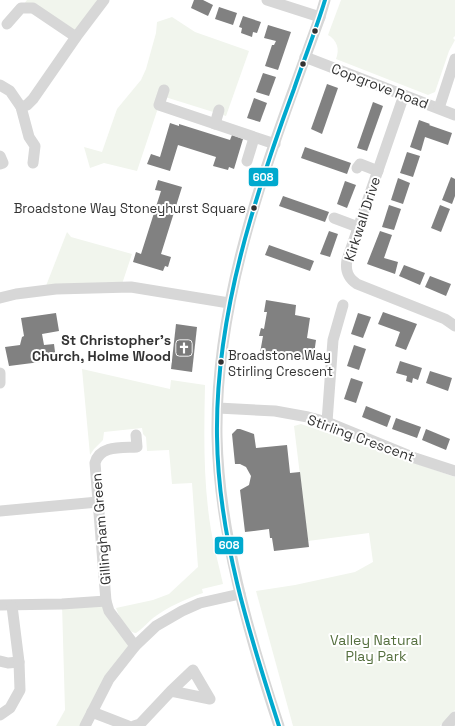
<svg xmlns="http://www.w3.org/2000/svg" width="455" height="726" viewBox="0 0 455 726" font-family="'Space Grotesk',sans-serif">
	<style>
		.green { fill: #f1f5ed }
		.building { fill: #818181 }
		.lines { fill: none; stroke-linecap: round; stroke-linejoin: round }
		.minor { stroke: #d7d7d7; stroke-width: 11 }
		.bus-1-casing { stroke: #fff; stroke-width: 7 }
		.bus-1 { stroke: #00a9ce; stroke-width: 4 }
		.bus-dot { fill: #333; stroke: #fff; stroke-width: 1.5 }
		.labels { text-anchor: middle; stroke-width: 4; stroke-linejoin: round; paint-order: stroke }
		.bus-label { font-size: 13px; fill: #333; stroke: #fff; text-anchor: end }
		.street-label { font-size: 14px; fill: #333; stroke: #fff }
		.poi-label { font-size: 14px; font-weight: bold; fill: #333; stroke: #fff; text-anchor: end }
		.park-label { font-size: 14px; fill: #56703f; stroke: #fff }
		.line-badge { stroke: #fff; stroke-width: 1.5 }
		.badge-label { font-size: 11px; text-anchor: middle; font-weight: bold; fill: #fff }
	</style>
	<rect width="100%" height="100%" fill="#fff"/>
	<g class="green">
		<path d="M27 0H101L76 37 21 8Z"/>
		<path d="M341 0H455V36L453 38 455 40 449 51 435 92 428 95 336 59C340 49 337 40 328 35Z"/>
		<path d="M172 17 195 32 249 51 226 116 162 96 137 171 104 163 90 168 84 147 102 152 117 109 141 80 146 69 156 33 157 22Z"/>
		<path d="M67 232 71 237 132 254 121 287 44 291Z"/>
		<path d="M82 369 170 389 171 380 205 385C204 433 203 482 211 530 214 548 219 566 223 584L202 589 203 593C185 599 168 607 153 618 147 623 142 629 136 633 126 632 119 616 116 608L153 600 169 594 198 567 192 483 172 484 169 450 147 451 146 437 143 434 142 428 104 432 103 440 94 449 90 455Z"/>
		<path d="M301 424 455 477V710L440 726H293L256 591 295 585 355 572 373 562 369 533 308 541 294 426Z"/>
		<path d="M106 601 135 646 85 726H56L65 710 62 604Z"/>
	</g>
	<g class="building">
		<path d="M194 0H203L213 5 208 16 191 8Z"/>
		<path d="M219 7 237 13 233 25 215 19Z"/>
		<path d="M243 16 261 22 257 33 253 32 252 37 241 33 242 28 239 27Z"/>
		<path d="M268 25 291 32 278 70 265 66 272 45H274L276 41 264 38Z"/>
		<path d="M263 73 276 77 269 96 256 92Z"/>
		<path d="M327 84 338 88 322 134 311 129Z"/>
		<path d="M254 98 267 103 260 122 247 118Z"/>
		<path d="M373 102 383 106 367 151 357 148Z"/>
		<path d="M419 120 430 124 429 125 452 133 448 145 425 137 421 151 410 147Z"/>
		<path d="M170 123 179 126V124L230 140 232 135 243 139 234 169 229 167 228 170 213 166 216 157 178 145 170 171 147 164 151 154 160 157Z"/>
		<path d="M305 147 351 163 347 174 301 158Z"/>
		<path d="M407 152 420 156 413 177 400 173Z"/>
		<path d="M451 177 455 179V196L452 204 442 200Z"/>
		<path d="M398 178 410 183 403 204 391 200Z"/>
		<path d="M158 180 182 187 161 254 171 257 168 267 165 266 163 271 133 262 136 252 141 254 161 191 155 190Z"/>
		<path d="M345 181 356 185 347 208 337 204Z"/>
		<path d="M283 196 329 212 325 222 279 206Z"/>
		<path d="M389 205 401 209 394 230 382 227Z"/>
		<path d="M440 205 450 209 441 232 431 228Z"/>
		<path d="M329 231 338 234 330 257 320 254Z"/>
		<path d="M380 231 392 235 384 258 398 262 395 274 367 264Z"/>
		<path d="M269 245 314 261 310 271 265 255Z"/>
		<path d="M404 265 425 273 420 285 399 276Z"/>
		<path d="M430 276 451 284 446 296 425 287Z"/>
		<path d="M266 300 296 305 295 315 310 318 307 338 316 340 313 361 260 353 263 336H259L261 328 264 329 267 312H264Z"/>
		<path d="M383 312 417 324 406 350 395 346 400 332 378 324Z"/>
		<path d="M56 313 59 331 42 334 44 345 54 344 56 360 9 366 5 347 20 345 22 337 24 336 21 318Z"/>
		<path d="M358 313 371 317 363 338 351 334Z"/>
		<path d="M176 324 197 327 192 372 171 369Z"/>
		<path d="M354 345 366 349 359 370 347 366Z"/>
		<path d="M400 361 422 368 418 380 413 378 412 383 406 381 407 376 396 373Z"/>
		<path d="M430 371 452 378 448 391 426 383Z"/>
		<path d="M351 378 363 382 356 403 344 399Z"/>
		<path d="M366 406 391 416 387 427 362 417Z"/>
		<path d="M396 418 421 427 417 438 392 429Z"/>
		<path d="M237 429H240L254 434 256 448 287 445 290 473 300 472 309 547 274 551 272 538H270L269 529 245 532 240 490 249 485 251 476 246 467 240 464H235L232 434Z"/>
		<path d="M426 429 450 439 446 450 422 440Z"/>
	</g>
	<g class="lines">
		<g class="minor">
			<path d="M267 0 320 17"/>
			<path d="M7 24 21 8H33L76 37"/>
			<path d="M305 57 455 115"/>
			<path d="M0 85 10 91 21 107 29 137 35 146 33 163"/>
			<path d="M164 90 159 105 275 144"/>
			<path d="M404 95 347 260C345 271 348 278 357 284L445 319 455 326"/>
			<path d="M21 107 27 105 33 99 76 37 104 0"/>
			<path d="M439 108 455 59"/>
			<path d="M215 124 219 110"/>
			<path d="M0 156 3 163 0 164"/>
			<path d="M247 161 254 138"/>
			<path d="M357 168 360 164 378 171"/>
			<path d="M334 218 358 227"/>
			<path d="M0 298 16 294 56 289 131 287 229 303"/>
			<path d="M0 373V383"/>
			<path d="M218 408 275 411 308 417 327 422 415 458 455 471"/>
			<path d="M327 422 333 340 343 305"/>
			<path d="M0 511 98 502"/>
			<path d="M0 605 62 604 106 601"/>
			<path d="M135 646 109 611 106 601 95 463C100 445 122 448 137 447L136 435"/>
			<path d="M0 661 8 663 19 662"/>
			<path d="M92 712 128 726"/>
			<path d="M0 715 10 708 20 690 19 662 12 606"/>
			<path d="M85 726 109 679 135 646 156 626 182 611 200 603 240 594"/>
			<path d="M134 726 140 724 171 691 193 670 210 699 171 691"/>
			<path d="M279 726C249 636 219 531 217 436 215 290 271 152 320 17L325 0"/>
			<path d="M447 726 455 717"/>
		</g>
		<defs>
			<path id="bus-1" d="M279 726C249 633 218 535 217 436 216 364 230 290 250 221 263 176 278 132 294 89 304 59 316 30 325 0"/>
		</defs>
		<use href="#bus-1" class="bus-1-casing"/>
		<use href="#bus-1" class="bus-1"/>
	</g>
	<defs>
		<symbol id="church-square" viewBox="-11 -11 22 22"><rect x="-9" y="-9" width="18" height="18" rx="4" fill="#7a7a7a" stroke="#fff"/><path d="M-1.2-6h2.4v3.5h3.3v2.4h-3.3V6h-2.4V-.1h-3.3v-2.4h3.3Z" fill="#fff"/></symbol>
	</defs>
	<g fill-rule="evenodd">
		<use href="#church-square" x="174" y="338" width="20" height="20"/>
	</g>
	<g class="bus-dot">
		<circle cx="315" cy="31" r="3.5"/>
		<circle cx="303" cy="64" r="3.5"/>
		<circle cx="254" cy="208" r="3.5"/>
		<circle cx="221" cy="362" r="3.5"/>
	</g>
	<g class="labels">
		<g class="bus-label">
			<text x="246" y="213">Broadstone Way Stoneyhurst Square</text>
			<text x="228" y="360" text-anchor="start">Broadstone Way<tspan x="228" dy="16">Stirling Crescent</tspan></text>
		</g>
		<g class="street-label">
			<text transform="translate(380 86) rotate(21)" y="5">Copgrove Road</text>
			<text transform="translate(362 219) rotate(-72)" y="5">Kirkwall Drive</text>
			<text transform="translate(361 438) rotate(20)" y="5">Stirling Crescent</text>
			<text transform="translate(101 529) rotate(-95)" y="5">Gillingham Green</text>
		</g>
		<g class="poi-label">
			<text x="171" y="345">St Christopher's<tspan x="171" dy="16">Church, Holme Wood</tspan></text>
		</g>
		<g class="park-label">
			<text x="376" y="645">Valley Natural<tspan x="376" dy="16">Play Park</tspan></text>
		</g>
	</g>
	<g class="line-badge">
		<rect x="248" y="167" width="31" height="20" rx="4" fill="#00a9ce"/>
		<rect x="214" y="536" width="30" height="19" rx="4" fill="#00a9ce"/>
	</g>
	<g class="badge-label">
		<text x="263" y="181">608</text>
		<text x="229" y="549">608</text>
	</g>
</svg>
